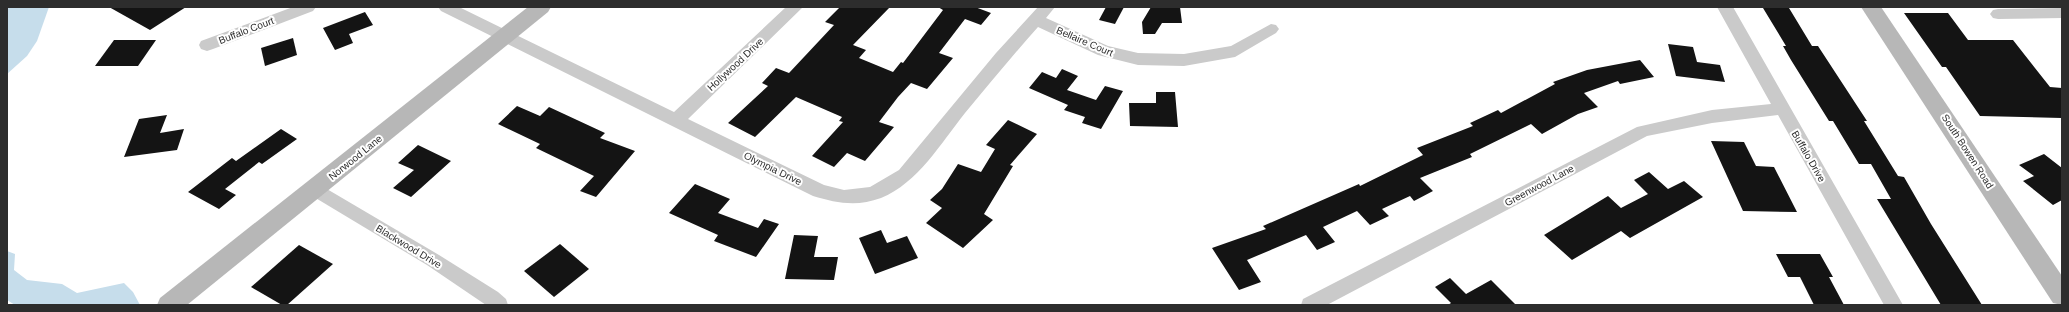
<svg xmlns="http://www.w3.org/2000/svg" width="2069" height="312" viewBox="0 0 2069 312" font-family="Helvetica,sans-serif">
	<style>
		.water { fill: #c6ddeb }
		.building { fill: #141414 }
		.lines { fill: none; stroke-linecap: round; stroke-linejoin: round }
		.street { fill: #cacaca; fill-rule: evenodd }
		.secondary { fill: #b7b7b7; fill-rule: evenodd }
		.labels { text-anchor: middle; stroke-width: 4; stroke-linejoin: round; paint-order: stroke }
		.street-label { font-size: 10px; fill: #2d2d2d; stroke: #fff }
	</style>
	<rect width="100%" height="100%" fill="#fff"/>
	<g class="water">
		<path d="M7 7H49L37 41 27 56 7 74Z"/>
		<path d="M7 251 15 254 14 270 27 280 62 284 77 293 124 283 133 292 140 305H15L7 300Z"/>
	</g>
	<g class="building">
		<path d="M109 7H186L150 30Z"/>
		<path d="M840 7H890L853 45 866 50 859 58 893 72 901 62 903 63 943 10 938 7H975L991 13 981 25 965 19 939 53 953 58 927 89 911 83 898 97 879 122 894 127 865 161 847 153 834 167 812 156 843 122 839 121 842 117 796 97 755 137 728 123 768 86 762 83 776 68 789 73 834 25 825 22Z"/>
		<path d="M1106 7H1124L1115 24 1099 20Z"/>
		<path d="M1151 7H1180L1182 23H1162L1155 34H1143L1142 22Z"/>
		<path d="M1763 8H1789L1812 46H1818L1867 121H1864L1898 176 1904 177 1931 224 1982 305H1941L1877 199H1891L1871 164H1859L1833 121H1829L1791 60 1783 46H1786Z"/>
		<path d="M365 12 373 25 349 34 353 43 335 50 323 28Z"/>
		<path d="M1904 13H1948L1968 40H2013L2050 87 2062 88V118L1980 116 1946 67H1942Z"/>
		<path d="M293 38 297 55 265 66 261 48Z"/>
		<path d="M114 40H156L138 66H95Z"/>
		<path d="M1668 44 1693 47 1697 62 1720 65 1725 82 1676 76Z"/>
		<path d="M1640 60 1654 77 1620 84 1618 81 1584 93 1598 107 1578 114 1542 134 1531 124 1470 154 1472 157 1420 178 1433 191 1414 201 1410 196 1382 209 1389 216 1370 225 1357 211 1323 227 1335 242 1317 250 1306 235 1247 260 1261 282 1239 290 1212 248 1266 229 1263 226 1359 184 1360 186 1423 155 1417 148 1473 126 1470 123 1498 110 1501 113 1555 84 1553 82 1587 70Z"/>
		<path d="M1062 69 1078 76 1067 90 1096 100 1105 86 1123 91 1101 129 1082 123 1085 117 1064 110 1068 105 1029 88 1042 72 1056 78Z"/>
		<path d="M1156 92H1175L1178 127 1130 126 1129 103H1156Z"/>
		<path d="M517 106 540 116 549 107 605 133 600 138 635 151 596 197 580 191 594 176 536 148 540 144 498 124Z"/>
		<path d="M167 115 160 133 184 129 177 150 124 157 139 119Z"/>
		<path d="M1008 120 1037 134 1010 165 1013 166 984 214 993 220 963 248 926 223 942 208 930 200 942 189 958 164 981 172 995 149 986 145Z"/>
		<path d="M281 129 297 139 262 164 259 162 225 189 236 195 219 209 188 192 232 158 236 161Z"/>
		<path d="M1711 141 1744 142 1756 166 1774 167 1797 212 1743 211Z"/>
		<path d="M418 145 451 161 411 197 393 188 414 170 398 163Z"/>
		<path d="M2044 154 2062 168V200L2053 205 2023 181 2034 176 2019 165Z"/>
		<path d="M1649 172 1668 189 1684 181 1703 197 1630 238 1621 231 1572 260 1544 235 1608 196 1621 208 1648 194 1634 180Z"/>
		<path d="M695 184 730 199 718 213 758 228 764 219 779 224 756 257 714 241 718 235 669 213Z"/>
		<path d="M881 230 887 243 907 236 918 258 875 274 859 238Z"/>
		<path d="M794 235 818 236 814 257H838L834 280 785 279Z"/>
		<path d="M560 244 589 269 554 297 524 271Z"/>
		<path d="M299 245 333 264 287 305H282L251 287Z"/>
		<path d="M1776 254H1820L1833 277H1829L1844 305H1814L1800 277H1788Z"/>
		<path d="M1450 278 1466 294 1491 280 1516 305H1448L1451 303 1435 287Z"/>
	</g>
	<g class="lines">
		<g class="street">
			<path d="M293 7H316L313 11 213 49 207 51 201 49 199 45 201 41Z"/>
			<path d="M438 7H459L674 112 786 7H803L688 119 824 185 844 190 870 187 899 170 996 53 1038 7H1055L1046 18 1108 46 1138 53 1184 54 1231 46 1271 24 1276 25 1279 29 1276 33 1235 57 1184 66 1138 65 1098 55 1038 27C1013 55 989 84 965 113 941 143 918 183 881 198 857 207 836 203 813 196L441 11Z"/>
			<path d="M1717 7H1733L1903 305H1884L1778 115 1712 123 1647 136 1327 305H1301L1303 299 1637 127 1712 110 1771 104Z"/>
			<path d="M2062 8V18L1998 19 1993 18 1990 14 1993 10 1998 9Z"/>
			<path d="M315 182 439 255 498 292 506 299 508 305H486L427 265 309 194 306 189 309 184Z"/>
		</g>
		<g class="secondary">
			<path d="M528 7H551L548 12 187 305H157L160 298Z"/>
			<path d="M1861 7H1881L2062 276V305L2053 303Z"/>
		</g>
	</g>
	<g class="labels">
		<g class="street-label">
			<text transform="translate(246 30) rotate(-21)" y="4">Buffalo Court</text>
			<text transform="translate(1085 41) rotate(23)" y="4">Bellaire Court</text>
			<text transform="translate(735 64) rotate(-43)" y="4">Hollywood Drive</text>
			<text transform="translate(1968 151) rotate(57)" y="4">South Bowen Road</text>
			<text transform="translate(1809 156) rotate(60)" y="4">Buffalo Drive</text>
			<text transform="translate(355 157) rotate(-39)" y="4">Norwood Lane</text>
			<text transform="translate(773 168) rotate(26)" y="4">Olympia Drive</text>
			<text transform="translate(1539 185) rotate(-28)" y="4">Greenwood Lane</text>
			<text transform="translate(409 246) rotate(31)" y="4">Blackwood Drive</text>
		</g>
	</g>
	<rect width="2069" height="312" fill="none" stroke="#2d2d2d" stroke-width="16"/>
</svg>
